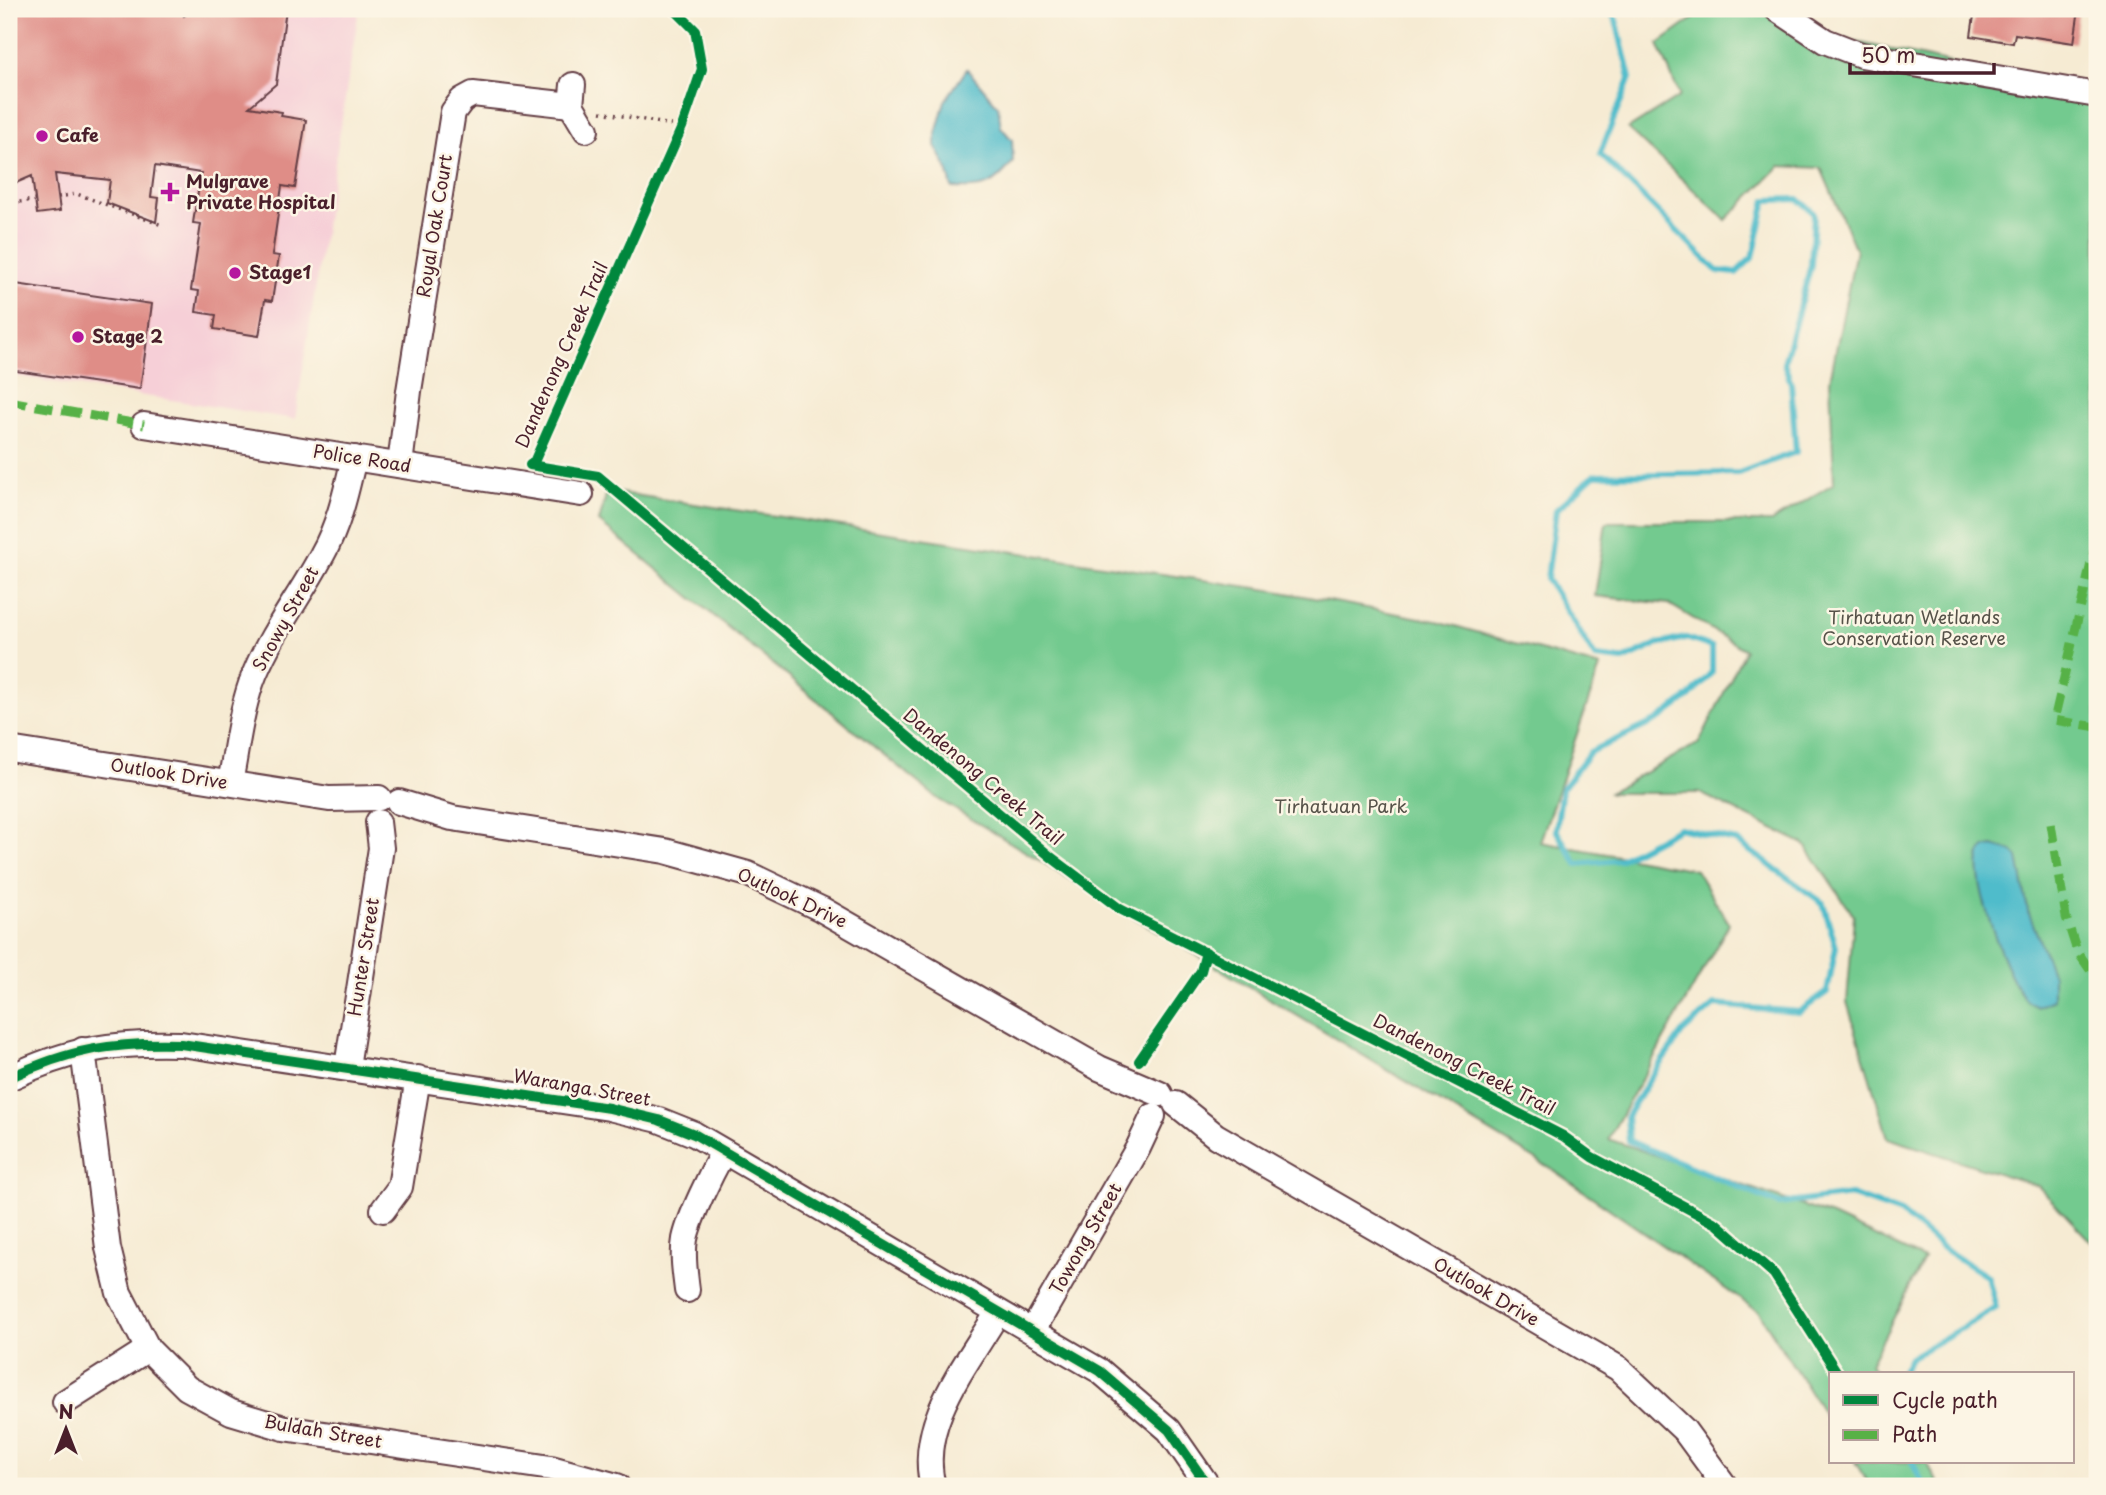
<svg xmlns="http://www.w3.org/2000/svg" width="2106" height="1495" viewBox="0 0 2106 1495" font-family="'Playpen Sans',sans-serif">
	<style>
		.built { fill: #f6cfd7 }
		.green { fill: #73ca8f; stroke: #5e745d; stroke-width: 2 }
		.water { fill: #50bccb; stroke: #4d6e7b; stroke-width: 2 }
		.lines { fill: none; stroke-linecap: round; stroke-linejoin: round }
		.stream { stroke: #50bccb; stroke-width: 6 }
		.building { fill: #df8d87 }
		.minor-casing { stroke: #643e44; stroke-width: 28 }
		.path { stroke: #643e44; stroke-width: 3.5; stroke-dasharray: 2 5; stroke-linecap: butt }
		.minor { stroke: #fff; stroke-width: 24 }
		.quiet { stroke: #57b146; stroke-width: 9; stroke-dasharray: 18 9; stroke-linecap: butt }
		.cycleway-casing { stroke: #fcf5e5; stroke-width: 15 }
		.cycleway { stroke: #00873e; stroke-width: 10 }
		.poi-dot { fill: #b5179e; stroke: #fcf5e5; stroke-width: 2.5 }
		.labels { text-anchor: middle; stroke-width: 5; stroke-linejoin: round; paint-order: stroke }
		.poi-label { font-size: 18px; font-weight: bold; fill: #4a1f2b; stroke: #fcf5e5; text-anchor: start }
		.street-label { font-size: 18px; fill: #4a1f2b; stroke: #fcf5e5 }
		.park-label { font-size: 18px; fill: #565249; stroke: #fcf5e5 }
	</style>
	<rect width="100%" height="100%" fill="#fcf5e5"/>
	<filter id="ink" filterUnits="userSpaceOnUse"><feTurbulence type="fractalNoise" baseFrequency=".0143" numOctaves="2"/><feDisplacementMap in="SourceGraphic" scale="14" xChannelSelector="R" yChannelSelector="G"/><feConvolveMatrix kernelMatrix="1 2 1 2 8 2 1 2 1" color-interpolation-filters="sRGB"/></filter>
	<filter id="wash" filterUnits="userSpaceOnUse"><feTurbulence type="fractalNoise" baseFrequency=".00686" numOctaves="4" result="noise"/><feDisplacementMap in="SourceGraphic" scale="28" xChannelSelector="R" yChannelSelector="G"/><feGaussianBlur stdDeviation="1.57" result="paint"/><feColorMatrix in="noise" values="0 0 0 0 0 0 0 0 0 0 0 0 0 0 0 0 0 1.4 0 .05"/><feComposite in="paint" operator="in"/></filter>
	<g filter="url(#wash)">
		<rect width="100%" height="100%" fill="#f6ebd3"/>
		<path class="built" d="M9 9H359L295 419 9 375Z"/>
		<g class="green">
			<path d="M1707 9H1777L1807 31 2097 95V1248L2038 1186 1888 1138 1847 1002 1854 916 1804 844 1700 793H1608L1699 743 1745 650 1669 604 1595 596 1606 522H1771L1834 483 1830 380 1856 250 1821 168 1780 166 1726 220 1628 129 1680 96 1658 44Z"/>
			<path d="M607 491 1276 591 1441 622 1600 667 1540 842 1696 870 1729 924 1608 1139 1832 1216 1924 1259 1870 1364 1876 1374H1831V1425L1759 1312 1550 1168 938 799 599 522Z"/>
			<path d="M1855 1462H1926L1940 1486H1870Z"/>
		</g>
		<g class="water">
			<path d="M967 69 998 106 1001 127 1012 140 1013 162C991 188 986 189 952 188L947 168 936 147V134L945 101Z"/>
			<path d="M1993 846 2012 851 2018 857 2028 911 2053 975V1000L2037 1007C2036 1006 2028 1002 2027 1001 2008 983 1970 878 1980 854 1983 848 1987 847 1993 846Z"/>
		</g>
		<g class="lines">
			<g class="stream">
				<path d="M1608 9 1616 20 1630 78 1600 154 1717 271 1736 273 1753 257 1766 200 1798 199 1814 213 1811 265 1784 363 1791 383 1796 452 1739 473 1594 475 1556 510 1547 579 1595 657 1623 660 1658 644 1686 638 1712 647V672L1690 696 1658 720 1590 752 1562 789 1556 830 1577 864 1619 860 1679 828 1736 841 1823 903 1836 947 1827 992 1799 1012 1714 1005 1682 1033 1651 1077 1627 1116 1629 1141 1779 1204 1851 1195 1901 1213 1944 1249 1988 1277 1996 1308 1910 1358 1901 1374"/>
				<path d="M1912 1462 1924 1486"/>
			</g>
		</g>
		<g id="blocks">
			<g class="building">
				<path d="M9 9H178L184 16 194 9H286L276 84 249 107 282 112 281 116 306 120 295 188 282 186 272 255 279 256 272 301 265 300 259 336 214 329 216 315 196 312 199 291 191 290 201 224 193 223 201 173 155 166 151 197 159 198 156 222 107 203 110 180 55 174 60 211 37 214 32 176 9 186Z"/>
				<path d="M1975 9H2079L2074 43 2015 34 2013 43 1971 36Z"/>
				<path d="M9 283 152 304 140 389 9 370Z"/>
			</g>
		</g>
	</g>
	<g filter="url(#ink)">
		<use href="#blocks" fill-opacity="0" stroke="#643e44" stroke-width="2"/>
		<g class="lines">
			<defs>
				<g id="minor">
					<path d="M1777 9 1825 41 1861 55 2097 95"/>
					<path d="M573 85 571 105 586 130"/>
					<path d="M144 425 581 494"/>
					<path d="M400 465 409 391 453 112 462 100 473 94 571 105"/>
					<path d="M9 749 329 799 379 798"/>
					<path d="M230 783C237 747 241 707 255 673 273 630 301 595 322 555 339 525 346 492 354 458"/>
					<path d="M399 802 452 818 665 851 748 874 821 909 1099 1068 1160 1094"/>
					<path d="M83 1050 108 1248 119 1293 148 1349 187 1388 231 1412 284 1428 551 1468 617 1486"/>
					<path d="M347 1067 381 848 378 822"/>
					<path d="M9 1078C69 1049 114 1042 181 1044L609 1108 659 1120 694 1134 1100 1371 1169 1430 1208 1486"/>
					<path d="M1176 1104 1216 1136 1618 1368 1684 1430 1725 1486"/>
					<path d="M383 1210 400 1187 418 1078"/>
					<path d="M687 1290C685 1273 682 1256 685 1239 690 1216 711 1174 723 1152"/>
					<path d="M1033 1330 1138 1148 1153 1116"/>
					<path d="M65 1402 148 1349"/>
					<path d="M933 1486C916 1424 968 1363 998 1312"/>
				</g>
			</defs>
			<use href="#minor" class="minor-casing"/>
			<g class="path">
				<path d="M601 112 682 127"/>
				<path d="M58 197 77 194 162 225"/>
				<path d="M9 211 19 202 35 200"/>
			</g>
			<use href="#minor" class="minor"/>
			<g class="quiet">
				<path d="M9 401 144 425"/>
				<path d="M2097 538 2054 720 2097 727"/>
				<path d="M2051 824 2066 917 2077 951 2097 980"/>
			</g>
			<defs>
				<g id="cycleway">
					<path d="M674 9 695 30 702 69 682 127 534 462 530 465 598 476 1051 857 1120 909 1563 1136 1592 1157 1717 1224 1774 1274 1838 1374"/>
					<path d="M1139 1061 1201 971 1206 952"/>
					<path d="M9 1078C69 1049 114 1042 181 1044L609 1108 659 1120 694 1134 1100 1371 1169 1430 1208 1486"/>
				</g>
			</defs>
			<use href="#cycleway" class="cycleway-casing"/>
			<use href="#cycleway" class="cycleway"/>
		</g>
	</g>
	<g class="poi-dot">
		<circle cx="42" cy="136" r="7"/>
		<path d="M166.5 181.5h7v7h7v7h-7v7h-7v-7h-7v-7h7z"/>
		<circle cx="235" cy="273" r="7"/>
		<circle cx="78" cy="337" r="7"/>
	</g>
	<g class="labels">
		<g class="poi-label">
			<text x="56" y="142">Cafe</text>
			<text x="186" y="188">Mulgrave<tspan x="186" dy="21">Private Hospital</tspan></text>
			<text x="249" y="279">Stage1</text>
			<text x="92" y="343">Stage 2</text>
		</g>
		<g class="street-label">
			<text transform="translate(435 226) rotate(-81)" y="6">Royal Oak Court</text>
			<text transform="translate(562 355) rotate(-66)" y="6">Dandenong Creek Trail</text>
			<text transform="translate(362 459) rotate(9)" y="6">Police Road</text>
			<text transform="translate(286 619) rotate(-61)" y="6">Snowy Street</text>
			<text transform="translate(169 774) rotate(9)" y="6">Outlook Drive</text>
			<text transform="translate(983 777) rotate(40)" y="6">Dandenong Creek Trail</text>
			<text transform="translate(792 898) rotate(25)" y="6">Outlook Drive</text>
			<text transform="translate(364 957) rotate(-81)" y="6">Hunter Street</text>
			<text transform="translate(1464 1065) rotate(27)" y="6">Dandenong Creek Trail</text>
			<text transform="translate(582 1088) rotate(10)" y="6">Waranga Street</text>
			<text transform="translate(1086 1239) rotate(-60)" y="6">Towong Street</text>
			<text transform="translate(1486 1292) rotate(30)" y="6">Outlook Drive</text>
			<text transform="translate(323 1432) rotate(10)" y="6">Buldah Street</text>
		</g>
		<g class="park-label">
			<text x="1914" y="624">Tirhatuan Wetlands<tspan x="1914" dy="21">Conservation Reserve</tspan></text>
			<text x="1341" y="813">Tirhatuan Park</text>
		</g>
	</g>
	<rect width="2106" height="1495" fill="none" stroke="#fcf5e5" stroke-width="35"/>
	<rect x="1829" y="1372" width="245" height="91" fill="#fcf5e5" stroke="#b59f9b" stroke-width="2"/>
	<rect x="1843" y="1395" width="35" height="10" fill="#00873e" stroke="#b59f9b" stroke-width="2"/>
	<text x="1892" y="1408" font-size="21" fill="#4a1f2b">Cycle path</text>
	<rect x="1843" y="1430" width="35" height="10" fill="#57b146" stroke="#b59f9b" stroke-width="2"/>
	<text x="1892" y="1442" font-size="21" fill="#4a1f2b">Path</text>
	<g transform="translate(66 1429)" stroke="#fcf5e5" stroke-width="5" paint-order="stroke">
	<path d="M0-5L12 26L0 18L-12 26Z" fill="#4a1f2b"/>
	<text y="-10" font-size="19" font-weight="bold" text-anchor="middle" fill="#4a1f2b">N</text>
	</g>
	<path d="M1850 63v10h144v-10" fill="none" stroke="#4a1f2b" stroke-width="3.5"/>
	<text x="1861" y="63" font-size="21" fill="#4a1f2b" stroke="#fcf5e5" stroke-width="5" paint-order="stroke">50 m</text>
</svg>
